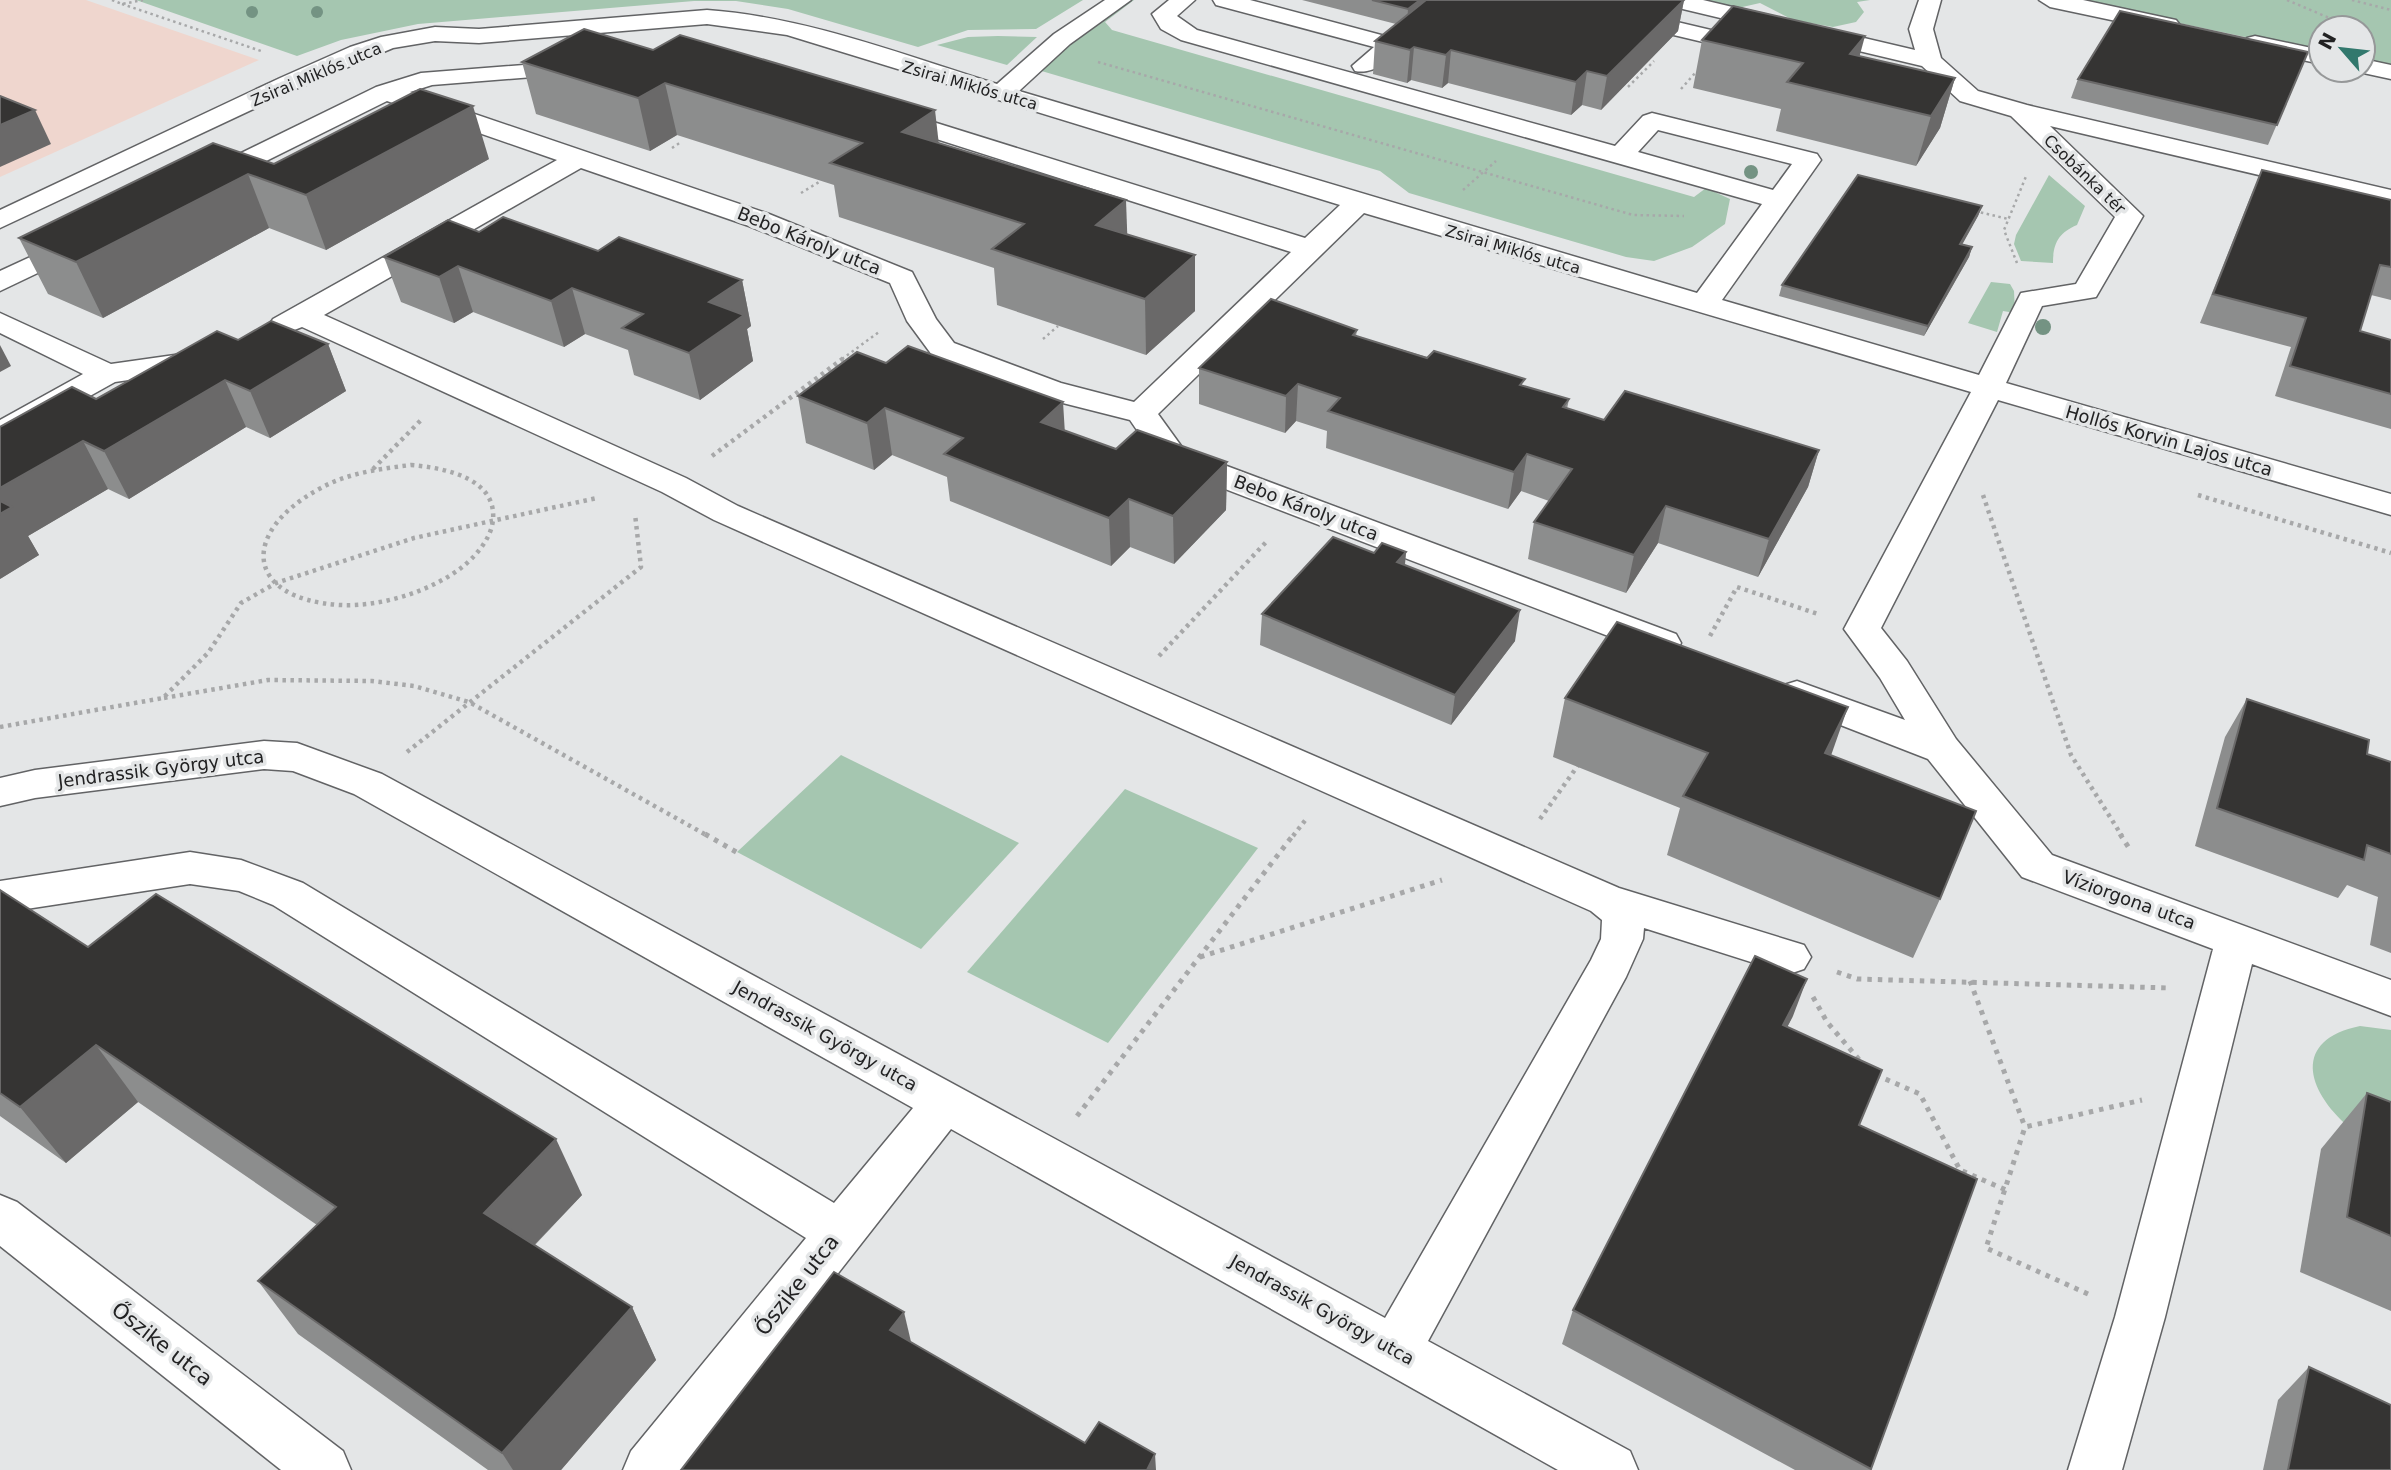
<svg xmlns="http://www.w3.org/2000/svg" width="2391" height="1470" viewBox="0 0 2391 1470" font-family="'DejaVu Sans',sans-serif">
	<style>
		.education { fill: #efd6ce }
		.green { fill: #a5c6b0 }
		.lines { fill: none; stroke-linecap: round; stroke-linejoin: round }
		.minor-casing { stroke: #626365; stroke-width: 3 }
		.path-far2 { stroke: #a7a8a9; stroke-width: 2.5; stroke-dasharray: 2.5 3.5; stroke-linecap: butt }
		.path-far1 { stroke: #a7a8a9; stroke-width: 4.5; stroke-dasharray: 3.5 4.5; stroke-linecap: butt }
		.path { stroke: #a7a8a9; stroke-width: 5; stroke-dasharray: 4.5 6; stroke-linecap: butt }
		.minor { fill: #fff; fill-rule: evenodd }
		.tree { fill: #749383 }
		.wall { fill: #8c8d8d }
		.shaded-wall { fill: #6a6969 }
		.building { fill: #353433; stroke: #6a6969; stroke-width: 2 }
		.labels { text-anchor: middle; stroke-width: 7; stroke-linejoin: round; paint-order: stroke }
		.far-street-label { font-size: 16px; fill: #222223; stroke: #e4e6e7 }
		.street-label { font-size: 18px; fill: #222223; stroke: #e4e6e7 }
		.near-street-label { font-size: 21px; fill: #222223; stroke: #e4e6e7 }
	</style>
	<rect width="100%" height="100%" fill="#e4e6e7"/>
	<path class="education" d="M0 0H86L259 60 0 177Z"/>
	<g class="green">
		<path d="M136 0H1083L1036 29 968 30 918 47 788 9 736 1H694L418 24 341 40 297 56Z"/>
		<path d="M1111 0H1134L1105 22 1112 30 1694 197 1706 188 1730 199 1725 224 1692 247 1654 261 1626 257 1409 193 1380 171 1028 67Z"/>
		<path d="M1703 0H1870L1857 2 1864 12 1856 22 1833 27 1793 20 1760 3 1738 8Z"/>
		<path d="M2070 0H2391V68L2363 62V28H2321V53Z"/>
		<path d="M998 36 1037 37 1007 65 937 45 968 37Z"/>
		<path d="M2049 175 2085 206 2077 225C2058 233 2053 244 2053 263L2021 261 2014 244 2016 235Z"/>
		<path d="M1991 282 2010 284 2014 291 2015 313 2003 311 1997 332 1968 323Z"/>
		<path d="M841 755 1019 843 921 949 737 852Z"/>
		<path d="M1125 789 1258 848 1108 1043 967 972Z"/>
		<path d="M2360 1026 2391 1030V1151C2377 1144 2360 1137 2349 1127 2306 1090 2292 1040 2360 1026Z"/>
	</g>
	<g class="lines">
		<defs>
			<g id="minor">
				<path d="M1105 0H1131L1070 44 1019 91 1697 293 1762 204 1181 40 1161 29 1152 14 1169 0H1195L1177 16 1197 30 1615 146 1643 116 1652 113 1817 154 1821 160 1722 300 1979 375 2021 293 2076 284 2115 217 2011 116 1960 101 1922 66 1666 5 1663 0H1703L1915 50 1909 29 1919 0H1941L1933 29 1941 58 1978 91 2027 105 2391 190V206L2050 126 2143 216 2096 297 2042 306 2006 383 2391 494V515L1998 400 1881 628 1907 661 1956 739 2052 855 2391 980V1016L2252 964 2165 1317 2122 1470H2068L2115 1317 2213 949 2022 877 1928 759 1784 703 1778 694 1784 685 1797 681 1905 720 1880 678 1844 629 1971 392 1364 213 1158 414 1184 450 1676 634 1681 643 1676 652 1663 655 1650 652 1160 464 1130 420 1039 397 932 355 907 321 890 283 749 226 581 168 324 315 686 478 738 506 1619 888 1804 945 1811 957 1804 969 1789 974 1644 928 1643 939 1626 977 1428 1341 1630 1451 1638 1470H1558L951 1129 684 1470H623L631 1451 806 1238 273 905 239 891 190 884 0 913V881L190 852 241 860 303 883 834 1203 913 1108 354 794 293 771 264 769 35 798 0 806V778L35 770 264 741 297 743 382 774 1385 1318 1591 960 1601 939 1602 920 1591 911 714 520 662 492 302 327 284 334 273 331 269 325 273 319 557 160 387 101 216 186H198L194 180 198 174 376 87 421 73 575 61 584 63 587 68 584 73 432 85 410 92 769 214 912 272 936 319 954 343 1061 383 1134 402 1291 252 880 121 876 116 880 111H898L1305 238 1340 205 787 35 707 24 479 43 435 41 393 48 298 88 0 228V210L280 78 350 47 381 37 435 27 479 29 707 10C806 17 903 55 997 84L1054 34ZM1658 130 1792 164 1773 190 1638 152Z"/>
				<path d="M1213 0H1250L1400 40 1404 45C1394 59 1373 75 1355 71L1352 66 1374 47 1216 5Z"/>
				<path d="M1544 0H1584L1766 43 1770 48 1766 53 1758 55 1547 5Z"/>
				<path d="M2039 0H2083L2176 20 2180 25 2176 30 2168 32 2050 7Z"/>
				<path d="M2255 36 2321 50V64L2247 48 2243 43 2247 38Z"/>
				<path d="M2363 59 2391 65V79L2354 71 2363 70Z"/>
				<path d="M80 234 90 236 94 242 90 248 0 291V271Z"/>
				<path d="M0 313 111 364 203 351 214 354 218 360 214 366 203 369 115 382 11 440 0 443V420L83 374 0 333Z"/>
				<path d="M0 1195 17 1202 343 1451 351 1470H281L0 1246Z"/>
			</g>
		</defs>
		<use href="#minor" class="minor-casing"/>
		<g class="path-far2">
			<path d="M112 0 122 4 143 0"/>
			<path d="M2287 0 2353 28"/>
			<path d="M2352 0 2391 10"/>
			<path d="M122 4 264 52"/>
			<path d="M1098 62 1633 215 1684 216"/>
			<path d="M1628 87 1654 61"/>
			<path d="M1681 89 1696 72"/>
			<path d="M672 148 681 142"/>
			<path d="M1463 190 1496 161"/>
			<path d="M801 193 819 182"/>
			<path d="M1975 211 2008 219"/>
			<path d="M2017 263 2004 230 2027 174"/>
			<path d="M1043 339 1058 326"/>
			<path d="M842 359 879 332"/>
		</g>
		<g class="path-far1">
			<path d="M712 456 845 357"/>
			<path d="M411 465C446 468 502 479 492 526 488 542 474 558 461 568 429 592 380 607 340 605 244 599 240 532 319 489 347 473 379 469 411 465Z"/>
			<path d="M373 469 423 418"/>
			<path d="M1983 495 2071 755 2122 836"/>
			<path d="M2198 495 2391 553"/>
			<path d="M1710 636 1737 587 1818 614"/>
			<path d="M1159 656 1268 540"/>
			<path d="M164 698 268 680 372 681 414 686 469 702 708 836"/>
			<path d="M0 727 163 698 208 653 241 603 276 583 414 538 597 498"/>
			<path d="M407 752 641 567 635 514"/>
			<path d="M1540 819 1579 764"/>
			<path d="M1293 836 1307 818"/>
		</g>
		<g class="path">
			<path d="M705 834 738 853"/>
			<path d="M2120 834 2129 848"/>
			<path d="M1200 957 1442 880"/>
			<path d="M1837 972 1857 979 2170 988"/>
			<path d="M1970 981 2025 1127"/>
			<path d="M1813 997 1827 1022 1862 1063"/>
			<path d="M1876 1075 1920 1094 1960 1170 2006 1190"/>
			<path d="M1077 1116 1294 834"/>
			<path d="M2088 1294 1986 1248 2025 1127 2142 1100"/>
		</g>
		<use href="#minor" class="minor"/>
	</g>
	<g class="tree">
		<circle cx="252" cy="12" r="6"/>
		<circle cx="317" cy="12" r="6"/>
		<circle cx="1751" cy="172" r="7"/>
		<circle cx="2043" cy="327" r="8"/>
	</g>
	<g class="wall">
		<path d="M1302 0H1684L1678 31 1601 110 1582 105 1571 115 1448 83 1442 88 1411 80 1407 83 1373 74 1375 41 1396 24Z"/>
		<path d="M584 29 939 144 1127 234 1195 255V311L1146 355 997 305 994 268 839 217 834 185 677 135 650 151 536 114 522 62Z"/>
		<path d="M1702 40 1859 56 1955 78 1940 128 1916 166 1776 131 1781 109 1693 88Z"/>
		<path d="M2308 52 2268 145 2071 98 2078 79Z"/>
		<path d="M489 159 326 250 269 228 103 318 48 294 19 238 274 164Z"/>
		<path d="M2262 170 2391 200V300L2371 295 2360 331 2391 340V429L2275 396 2291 347 2200 323 2250 198Z"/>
		<path d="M1982 206 1978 216 1962 244 1972 247 1969 257 1924 336 1779 296 1782 285Z"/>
		<path d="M479 232 598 251 742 280 751 326 747 329 753 361 700 400 634 375 628 350 585 334 564 347 473 312 454 323 401 302 384 257Z"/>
		<path d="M1357 330 1356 336 1569 399 1567 409 1604 420 1819 450 1808 487 1758 577 1658 543 1626 593 1528 559 1534 522 1549 501 1521 491 1508 509 1326 448 1327 431 1296 421 1285 433 1199 404V368Z"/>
		<path d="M238 340 328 344 346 391 270 438 246 427 129 499 108 489 28 536 39 555 0 579 96 399Z"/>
		<path d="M798 396 1064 430 1116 449 1227 462 1226 510 1174 564 1130 547 1111 566 950 501 947 477 892 455 874 470 806 443Z"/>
		<path d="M1406 552 1405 565 1515 641 1451 725 1260 645 1262 614 1374 553Z"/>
		<path d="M1565 698 1831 755 1940 899 1913 958 1667 855 1680 808 1553 757Z"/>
		<path d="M2247 699 2367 754 2391 762V953L2370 945 2378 897 2347 885 2338 898 2195 846 2225 737Z"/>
		<path d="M0 890 88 947 582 1195 535 1245 632 1307 656 1360 561 1470H488L298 1334 258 1281 317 1225 138 1102 66 1163 0 1116Z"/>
		<path d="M1793 1016 1787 1027 1859 1125 1977 1179 1871 1470H1795L1562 1344 1573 1310Z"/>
		<path d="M2367 1093 2391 1102V1311L2300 1272 2321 1149Z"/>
		<path d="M2309 1367 2391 1470H2263L2278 1400Z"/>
	</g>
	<g class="shaded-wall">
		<path d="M1420 0H1441L1407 27 1408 9Z"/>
		<path d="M1684 0 1678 31 1601 110 1607 76Z"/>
		<path d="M1865 36 1852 84 1850 54Z"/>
		<path d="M1414 47 1411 80 1407 83 1410 50Z"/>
		<path d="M1451 50 1448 83 1442 88 1446 55Z"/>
		<path d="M1587 71 1582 105 1571 115 1576 82Z"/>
		<path d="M1955 78 1940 128 1916 166 1931 116Z"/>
		<path d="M665 83 677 135 650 151 638 98Z"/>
		<path d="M473 106 489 159 326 250 306 195Z"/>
		<path d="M35 110 51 144 0 167V125Z"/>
		<path d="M935 110 941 163 902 132Z"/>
		<path d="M248 174 269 228 103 318 76 262Z"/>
		<path d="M1126 200 1128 255 1096 225Z"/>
		<path d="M1982 206 1978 216 1957 254 1960 244Z"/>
		<path d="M1972 247 1969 257 1924 336 1928 326Z"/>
		<path d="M1195 255V311L1146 355 1145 299Z"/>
		<path d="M458 266 473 312 454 323 439 277Z"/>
		<path d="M742 280 751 326 747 329 753 361 700 400 689 353 709 302Z"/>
		<path d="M572 288 585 334 564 347 551 301Z"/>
		<path d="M328 344 346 391 270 438 250 391Z"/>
		<path d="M0 345 11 366 0 372Z"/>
		<path d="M225 380 246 427 129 499 104 451Z"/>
		<path d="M1298 384 1296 421 1285 433 1286 396Z"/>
		<path d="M1063 402 1066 450 1041 422Z"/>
		<path d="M885 408 892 455 874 470 867 423Z"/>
		<path d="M83 441 108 489 28 536 39 555 0 579V488Z"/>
		<path d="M1819 450 1808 487 1758 577 1769 539Z"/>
		<path d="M1527 454 1521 491 1508 509 1514 472Z"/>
		<path d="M1227 462 1226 510 1174 564 1173 516Z"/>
		<path d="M1129 499 1130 547 1111 566 1109 518Z"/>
		<path d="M1666 506 1658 543 1626 593 1634 555Z"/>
		<path d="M1406 552 1403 582 1397 562Z"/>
		<path d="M1520 610 1515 641 1451 725 1455 695Z"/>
		<path d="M1848 707 1827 767 1825 753Z"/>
		<path d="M1807 979 1793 1016 1769 1062 1783 1025Z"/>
		<path d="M96 1045 138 1102 66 1163 20 1107Z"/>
		<path d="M556 1139 582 1195 513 1267 484 1213Z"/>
		<path d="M632 1307 656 1360 561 1470H513L502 1453Z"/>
		<path d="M904 1312 912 1346 890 1330Z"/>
		<path d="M1155 1454 1156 1470H1147Z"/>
	</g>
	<g class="building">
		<path d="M1372 0H1420L1408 9Z"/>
		<path d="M1426 0H1684L1607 76 1587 71 1576 82 1451 50 1446 55 1414 47 1410 50 1375 41Z"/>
		<path d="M1733 6 1865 36 1850 54 1955 78 1931 116 1787 82 1803 63 1702 40Z"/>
		<path d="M2120 11 2308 52 2277 125 2078 79Z"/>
		<path d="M584 29 653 50 680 35 935 110 902 132 1126 200 1096 225 1195 255 1145 299 992 249 1024 224 830 163 862 143 665 83 638 98 522 62Z"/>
		<path d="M420 89 473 106 306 195 248 174 76 262 19 238 213 143 274 164Z"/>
		<path d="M0 96 35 110 0 125Z"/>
		<path d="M2262 170 2391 200V267L2380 265 2360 331 2391 340V394L2290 366 2306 318 2213 294Z"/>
		<path d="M1858 175 1982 206 1960 244 1972 247 1928 326 1782 285Z"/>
		<path d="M503 217 598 251 619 237 742 280 709 302 744 315 689 353 622 328 643 314 572 288 551 301 458 266 439 277 384 257 448 220 479 232Z"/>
		<path d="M1271 299 1357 330 1353 335 1427 358 1434 351 1525 379 1520 385 1569 399 1563 407 1604 420 1625 391 1819 450 1769 539 1666 506 1634 555 1534 522 1572 469 1527 454 1514 472 1328 411 1340 398 1298 384 1286 396 1199 368Z"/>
		<path d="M271 321 328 344 250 391 225 380 104 451 83 441 0 488V427L72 387 96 399 217 331 238 340Z"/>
		<path d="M908 346 1063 402 1041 422 1116 449 1137 430 1227 462 1173 516 1129 499 1109 518 944 454 963 438 885 408 867 423 798 396 857 352 886 363Z"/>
		<path d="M0 501 12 507 0 514Z"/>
		<path d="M1333 537 1374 553 1382 543 1406 552 1397 562 1520 610 1455 695 1262 614Z"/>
		<path d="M1617 622 1848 707 1825 753 1976 811 1940 899 1683 796 1708 753 1565 698Z"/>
		<path d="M2247 699 2369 740 2367 754 2391 762V854L2367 845 2364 860 2217 808Z"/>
		<path d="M0 890 88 947 156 894 556 1139 484 1213 632 1307 502 1453 258 1281 336 1207 96 1045 20 1107 0 1093Z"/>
		<path d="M1755 956 1807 979 1783 1025 1882 1070 1859 1125 1977 1179 1871 1469 1573 1310Z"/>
		<path d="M2367 1093 2391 1102V1236L2347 1217Z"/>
		<path d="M834 1272 904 1312 890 1330 1085 1443 1099 1422 1155 1454 1147 1470H681Z"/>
		<path d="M2309 1367 2391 1405V1470H2288Z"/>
	</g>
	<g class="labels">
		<g class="far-street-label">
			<text transform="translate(316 74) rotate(-23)" y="6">Zsirai Miklós utca</text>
			<text transform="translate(970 85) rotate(16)" y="6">Zsirai Miklós utca</text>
			<text transform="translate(2085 174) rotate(44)" y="6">Csobánka tér</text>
			<text transform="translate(1513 249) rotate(16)" y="6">Zsirai Miklós utca</text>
		</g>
		<g class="street-label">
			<text transform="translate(809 241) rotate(22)" y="6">Bebo Károly utca</text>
			<text transform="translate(2169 441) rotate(16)" y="6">Hollós Korvin Lajos utca</text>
			<text transform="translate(1306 508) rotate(21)" y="6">Bebo Károly utca</text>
			<text transform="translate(161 769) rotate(-7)" y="6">Jendrassik György utca</text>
			<text transform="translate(2129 900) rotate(20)" y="6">Víziorgona utca</text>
			<text transform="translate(825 1036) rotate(29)" y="6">Jendrassik György utca</text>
			<text transform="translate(1322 1310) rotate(29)" y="6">Jendrassik György utca</text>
		</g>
		<g class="near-street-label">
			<text transform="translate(797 1285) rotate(-52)" y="7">Őszike utca</text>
			<text transform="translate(162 1344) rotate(38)" y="7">Őszike utca</text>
		</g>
	</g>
	<g transform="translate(2342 49) rotate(298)"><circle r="33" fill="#e4e6e7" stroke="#969899" stroke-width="2"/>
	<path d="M0-5L12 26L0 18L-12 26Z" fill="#32786d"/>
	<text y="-10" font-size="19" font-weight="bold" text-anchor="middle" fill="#222223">N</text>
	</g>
</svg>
